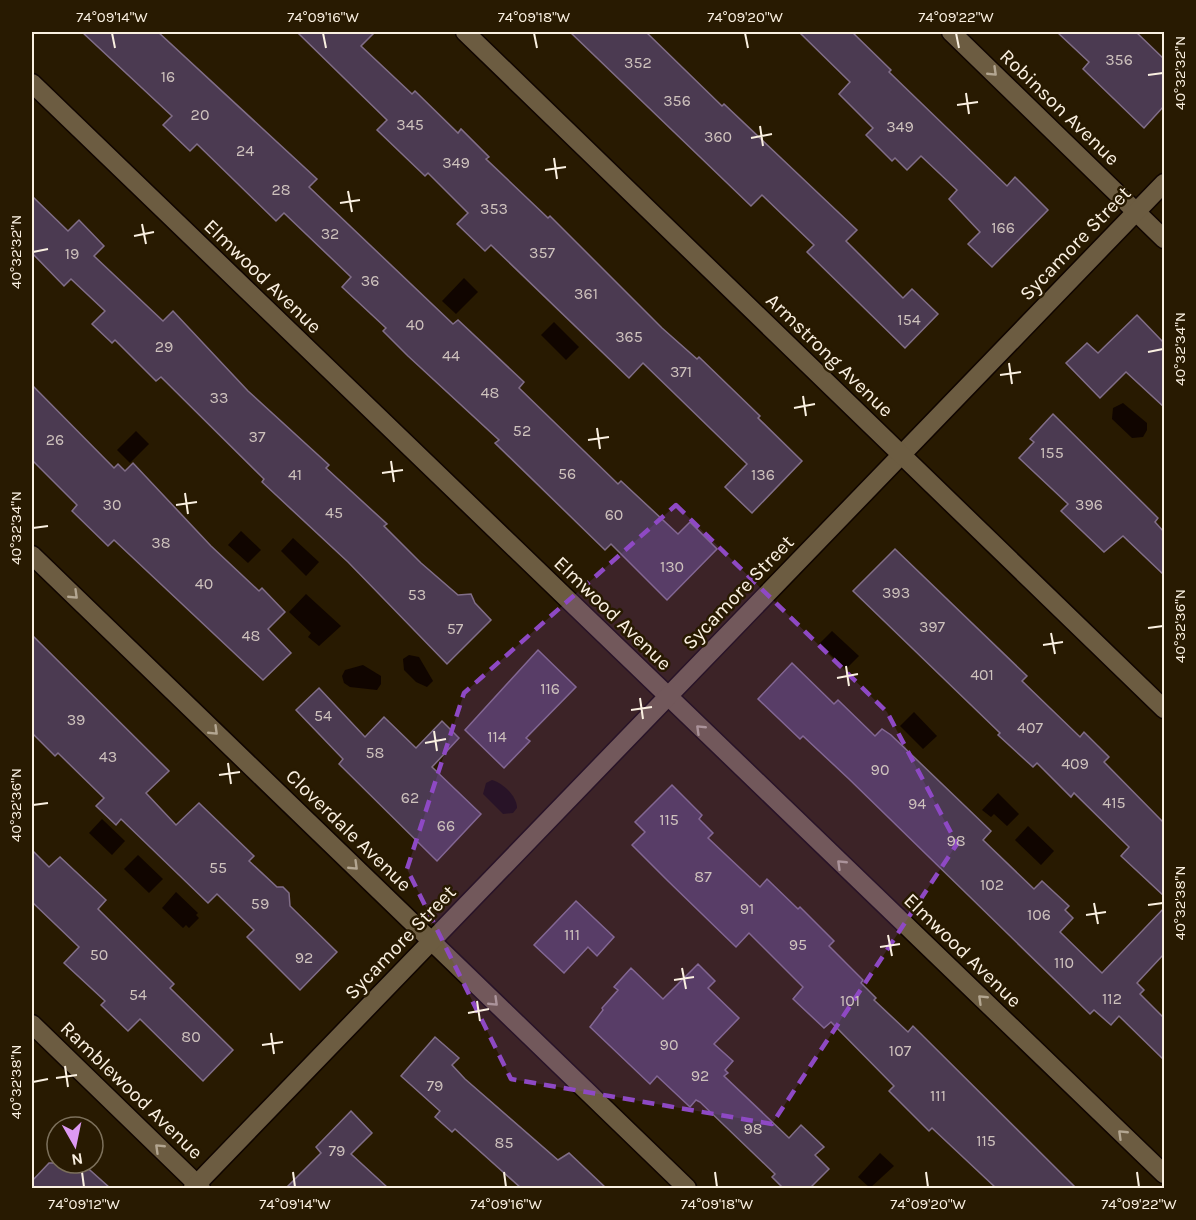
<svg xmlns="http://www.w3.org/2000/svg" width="1196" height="1220" viewBox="0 0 1196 1220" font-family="Karla,sans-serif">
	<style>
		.water { fill: #100500 }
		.building { fill: #4b3a51; stroke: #816e88; stroke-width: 1.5 }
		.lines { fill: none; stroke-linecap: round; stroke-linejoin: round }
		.street-casing { stroke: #100500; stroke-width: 21 }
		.secondary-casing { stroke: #100500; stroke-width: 21 }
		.street { stroke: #6c5c41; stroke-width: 18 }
		.secondary { stroke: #6c5c41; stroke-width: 18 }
		.oneway { stroke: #b3a691 }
		.marked { fill: #8e49c4; fill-opacity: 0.2; stroke: #8e49c4; stroke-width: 4.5; stroke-dasharray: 12 8; stroke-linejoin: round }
		.ticks { fill: none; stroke: #faf0e1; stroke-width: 2 }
		.labels { text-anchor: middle; stroke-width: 5; stroke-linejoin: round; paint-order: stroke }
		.number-label { font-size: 16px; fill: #cec2bd }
		.street-label { font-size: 20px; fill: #faf0e1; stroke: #281a01 }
		.neatline { fill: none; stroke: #faf0e1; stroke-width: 2 }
		.ticks-label { font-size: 15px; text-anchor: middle; fill: #faf0e1 }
	</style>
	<rect width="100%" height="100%" fill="#281a01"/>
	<g class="water">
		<path d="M464 278 478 292 456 314 442 301Z"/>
		<path d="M554 322 579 347 566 360 541 335Z"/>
		<path d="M1123 403 1147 423V430L1143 437 1132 438 1112 419 1113 408Z"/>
		<path d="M136 431 149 444 130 463 117 450Z"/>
		<path d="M241 531 261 550 248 563 228 545Z"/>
		<path d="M293 538 319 562 306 576 281 551Z"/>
		<path d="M306 594 341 626 319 646 308 637 311 633 289 612Z"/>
		<path d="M832 631 859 656 846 669 819 644Z"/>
		<path d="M409 655 419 657 433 681 427 687 416 682 404 670 403 659Z"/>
		<path d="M363 665 381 676V684L377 690 350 687 344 683 342 676 345 670Z"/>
		<path d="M914 712 937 736 923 749 900 726Z"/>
		<path d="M492 780C503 783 517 796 517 808L513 813 503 814 483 794 486 783Z"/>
		<path d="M998 793 1019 814 1007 826 994 814 991 817 982 810Z"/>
		<path d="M102 819 125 841 112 855 89 833Z"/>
		<path d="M1028 826 1054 851 1041 865 1015 840Z"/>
		<path d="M138 855 163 879 149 893 124 869Z"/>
		<path d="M176 892 198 913 196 915 199 918 189 928 186 925 183 928 162 908Z"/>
		<path d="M880 1153 894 1166 870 1188 858 1177Z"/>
	</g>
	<g class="building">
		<path d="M82 32H158L317 179 309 187 453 324 458 320 524 382 519 388 618 484 621 481 678 534 690 522 717 549 667 600 611 544 605 550 495 443 499 440 408 356 383 331 386 328 342 287 351 277 284 213 276 221 197 144 190 151 163 125 172 116Z"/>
		<path d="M297 32H375L361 46 412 94 415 91 458 133 461 129 489 157 486 159 548 218 550 216 662 328 697 359 699 357 760 416 758 418 802 461 752 513 725 487 747 464 643 363 629 378 491 245 485 251 457 224 468 213 428 173 425 176 377 130 387 120Z"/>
		<path d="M570 32H646L722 106 724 104 857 230 846 241 903 298 912 289 938 314 905 348 807 252 814 245 762 195 751 206Z"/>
		<path d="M799 32H852L891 70 889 72 1007 186 1015 177 1048 210 992 267 968 244 980 232 949 199 957 190 921 156 907 170 895 158 892 161 866 135 873 128 839 94 850 82Z"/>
		<path d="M1057 32H1136L1164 59V106L1144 128 1083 69 1089 62Z"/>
		<path d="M32 196 68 231 79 220 104 246 94 256 163 321 173 311 248 391 329 465 326 468 387 524 384 526 421 563 458 595 471 594 475 603 491 620 447 664 348 562 262 482 264 479 161 377 156 381 115 340 112 343 92 324 105 311 71 279 64 286 32 253Z"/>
		<path d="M1137 315 1164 343V407L1126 372 1100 398 1066 363 1087 343 1098 353Z"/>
		<path d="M32 385 114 468 118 464 125 471 133 463 211 546 259 591 262 588 285 612 268 629 291 653 263 680 114 540 108 546 72 511 77 505 32 460Z"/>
		<path d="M1053 414 1158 518 1155 522 1164 532V575L1123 536 1104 552 1061 511 1068 504 1019 458 1034 442 1030 439Z"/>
		<path d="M895 549 1027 676 1022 681 1080 737 1084 732 1109 757 1104 762 1164 823V896L1121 856 1129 847 1074 793 1071 797 1037 763 1033 767 998 735 1000 733 853 591Z"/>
		<path d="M32 635 169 771 146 793 176 825 199 803 254 856 249 861 277 887H283L289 893 290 906 337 952 300 990 247 937 254 930 217 894 208 903 121 819 116 825 96 806 104 798 58 753 55 756 32 733Z"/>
		<path d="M538 650 576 687 526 738 530 741 504 768 465 730Z"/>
		<path d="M792 663 834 704 838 700 875 736 882 729 891 735 991 831 983 840 1034 889 1042 881 1069 906 1065 910 1073 918 1060 932 1102 973 1164 908V954L1137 983 1144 990 1140 994 1164 1018V1060L1119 1016 1111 1025 1094 1010 1090 1014 849 779 803 736 800 739 758 699Z"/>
		<path d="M319 688 365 737 384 717 416 748 442 721 459 738 432 767 481 814 437 861 339 764 343 759 296 710Z"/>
		<path d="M672 785 702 815 699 819 713 833 708 838 760 887 767 879 798 909 800 907 834 941 829 946 863 980 861 983 876 998 874 1000 908 1032 913 1026 1076 1188H996L932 1128 929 1131 889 1091 894 1086 831 1022 824 1028 793 999 803 987 749 933 736 947 668 881 632 845 645 832 635 822Z"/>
		<path d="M32 850 49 867 60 857 106 900 98 909 174 984 170 988 233 1050 203 1081 140 1019 128 1031 101 1005 105 1001 64 963 79 947 32 902Z"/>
		<path d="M576 901 614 937 597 956 588 947 564 973 534 945Z"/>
		<path d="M698 964 715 981 708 988 739 1018 714 1044 733 1061 725 1070 728 1073 724 1076 789 1138 801 1125 824 1147 815 1155 829 1169 810 1188H783L772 1177 775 1174 700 1102 696 1100 690 1107 657 1076 650 1084 590 1027 603 1010 602 1008 618 990 614 987 631 968 663 999Z"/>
		<path d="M435 1037 459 1058 452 1065 465 1079 558 1160 569 1153 606 1188H521L455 1129 452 1132 435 1117 440 1111 401 1076Z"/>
		<path d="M351 1111 372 1133 351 1154 388 1188H286L321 1153 316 1147Z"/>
		<path d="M49 1163H82L110 1188H32V1181Z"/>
	</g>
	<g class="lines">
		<defs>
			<g id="street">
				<path d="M951 32 1164 239"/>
				<path d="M32 83 1164 1174"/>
				<path d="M32 555 687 1188"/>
				<path d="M32 1024 201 1188"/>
				<path d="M193 1188 1164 183"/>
			</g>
			<path id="secondary" d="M465 32 1164 709"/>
		</defs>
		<use href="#street" class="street-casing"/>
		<use href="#secondary" class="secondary-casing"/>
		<use href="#street" class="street"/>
		<use href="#secondary" class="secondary"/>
	</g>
	<defs><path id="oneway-chevron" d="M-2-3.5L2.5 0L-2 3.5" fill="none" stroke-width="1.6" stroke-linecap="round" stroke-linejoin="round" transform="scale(1.5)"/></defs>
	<g class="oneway">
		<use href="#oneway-chevron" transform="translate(993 72) rotate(44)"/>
		<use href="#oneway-chevron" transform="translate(74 595) rotate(44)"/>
		<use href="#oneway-chevron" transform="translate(700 729) rotate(-136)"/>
		<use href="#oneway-chevron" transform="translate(214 731) rotate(44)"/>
		<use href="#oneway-chevron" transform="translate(841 864) rotate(-136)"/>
		<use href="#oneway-chevron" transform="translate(354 866) rotate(44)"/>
		<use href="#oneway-chevron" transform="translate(982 999) rotate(-136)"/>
		<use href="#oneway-chevron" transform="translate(494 1002) rotate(44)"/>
		<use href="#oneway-chevron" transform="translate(1122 1134) rotate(-136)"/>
		<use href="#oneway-chevron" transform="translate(159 1148) rotate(-136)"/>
	</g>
	<path class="marked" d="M676 505 887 712 957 844 772 1124 511 1079 407 869 464 693Z"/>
	<path class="ticks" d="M112 33 115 48M323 33 326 48M534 33 537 48M745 33 748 48M956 33 959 48M1148 75 1163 73M966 93 969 114M957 105 978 102M760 126 763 146M751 138 772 134M554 158 557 179M545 170 566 167M348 191 352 212M340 203 360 200M142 224 146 244M134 236 154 232M33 252 48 249M1148 352 1163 349M1009 363 1012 384M1000 375 1021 372M803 396 806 416M794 408 815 404M597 428 600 449M588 440 609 437M391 461 394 482M382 473 403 470M185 493 188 514M176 505 197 502M33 528 48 526M1148 628 1163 626M1051 633 1055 654M1043 645 1063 642M846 666 849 686M837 678 858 674M640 698 643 719M631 710 652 707M434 731 437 751M425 743 446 739M228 763 231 784M219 775 240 772M33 805 48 803M1094 903 1098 924M1148 905 1163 903M1086 915 1106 912M888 935 892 956M880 947 900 944M682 968 686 989M674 980 694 977M477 1001 480 1021M468 1013 489 1009M271 1033 274 1054M262 1045 283 1042M65 1066 68 1087M56 1078 77 1075M33 1082 48 1079M82 1172 84 1187M293 1172 295 1187M504 1172 506 1187M715 1172 717 1187M926 1172 928 1187M1137 1172 1139 1187"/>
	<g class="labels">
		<g class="number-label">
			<text x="1119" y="65">356</text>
			<text x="638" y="68">352</text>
			<text x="168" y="82">16</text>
			<text x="677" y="106">356</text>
			<text x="200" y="120">20</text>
			<text x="410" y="130">345</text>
			<text x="900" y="132">349</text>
			<text x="718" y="142">360</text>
			<text x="245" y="156">24</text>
			<text x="456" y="168">349</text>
			<text x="281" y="195">28</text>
			<text x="494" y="214">353</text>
			<text x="1003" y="233">166</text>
			<text x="330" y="239">32</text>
			<text x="542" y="258">357</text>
			<text x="72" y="259">19</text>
			<text x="370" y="286">36</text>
			<text x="586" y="299">361</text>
			<text x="909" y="325">154</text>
			<text x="415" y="330">40</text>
			<text x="629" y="342">365</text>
			<text x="164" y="352">29</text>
			<text x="451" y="361">44</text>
			<text x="681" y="377">371</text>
			<text x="490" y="398">48</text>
			<text x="219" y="403">33</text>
			<text x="522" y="436">52</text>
			<text x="257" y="442">37</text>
			<text x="55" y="445">26</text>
			<text x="1052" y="458">155</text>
			<text x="567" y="479">56</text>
			<text x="295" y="480">41</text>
			<text x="763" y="480">136</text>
			<text x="112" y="510">30</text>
			<text x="1089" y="510">396</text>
			<text x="334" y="518">45</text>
			<text x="614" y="520">60</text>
			<text x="161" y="548">38</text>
			<text x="672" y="572">130</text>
			<text x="204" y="589">40</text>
			<text x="896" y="598">393</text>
			<text x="417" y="600">53</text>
			<text x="932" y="632">397</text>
			<text x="455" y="634">57</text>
			<text x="251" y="641">48</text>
			<text x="982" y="680">401</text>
			<text x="550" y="694">116</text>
			<text x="323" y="721">54</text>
			<text x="76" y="725">39</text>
			<text x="1030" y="733">407</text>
			<text x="497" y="742">114</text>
			<text x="375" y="758">58</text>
			<text x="108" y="762">43</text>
			<text x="1075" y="769">409</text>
			<text x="880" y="775">90</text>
			<text x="410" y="803">62</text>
			<text x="1114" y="808">415</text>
			<text x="917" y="809">94</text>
			<text x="669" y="825">115</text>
			<text x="446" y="831">66</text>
			<text x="956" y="846">98</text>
			<text x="218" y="873">55</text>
			<text x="703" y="882">87</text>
			<text x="992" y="890">102</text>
			<text x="260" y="909">59</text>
			<text x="747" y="914">91</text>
			<text x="1039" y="920">106</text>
			<text x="572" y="940">111</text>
			<text x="798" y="950">95</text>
			<text x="99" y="960">50</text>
			<text x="304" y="963">92</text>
			<text x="1064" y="968">110</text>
			<text x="138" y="1000">54</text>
			<text x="1112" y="1004">112</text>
			<text x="850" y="1006">101</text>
			<text x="191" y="1042">80</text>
			<text x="669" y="1050">90</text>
			<text x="900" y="1056">107</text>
			<text x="700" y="1081">92</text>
			<text x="435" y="1091">79</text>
			<text x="938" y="1101">111</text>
			<text x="753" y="1134">98</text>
			<text x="986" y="1146">115</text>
			<text x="504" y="1148">85</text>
			<text x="337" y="1156">79</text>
		</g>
		<g class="street-label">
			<text transform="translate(1060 107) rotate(44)" y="7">Robinson Avenue</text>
			<text transform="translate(1075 243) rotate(-46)" y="7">Sycamore Street</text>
			<text transform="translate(263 276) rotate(44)" y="7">Elmwood Avenue</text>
			<text transform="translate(830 355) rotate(44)" y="7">Armstrong Avenue</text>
			<text transform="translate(738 592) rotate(-46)" y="7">Sycamore Street</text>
			<text transform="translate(613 613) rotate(44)" y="7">Elmwood Avenue</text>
			<text transform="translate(349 830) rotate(44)" y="7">Cloverdale Avenue</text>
			<text transform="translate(400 942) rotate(-46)" y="7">Sycamore Street</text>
			<text transform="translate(963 950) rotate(44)" y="7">Elmwood Avenue</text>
			<text transform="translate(132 1090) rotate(44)" y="7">Ramblewood Avenue</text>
		</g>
	</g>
	<rect width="1196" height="1220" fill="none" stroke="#281a01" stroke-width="66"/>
	<g transform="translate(75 1145) rotate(171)"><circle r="28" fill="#281a01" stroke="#7c705b" stroke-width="1.5"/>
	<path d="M0-4.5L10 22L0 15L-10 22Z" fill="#dd99f3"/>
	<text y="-9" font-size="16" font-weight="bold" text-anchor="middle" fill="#faf0e1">N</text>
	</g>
	<rect x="33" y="33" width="1130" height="1154" class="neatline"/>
	<g class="ticks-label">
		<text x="112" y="22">74°09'14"W</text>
		<text x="323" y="22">74°09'16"W</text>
		<text x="534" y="22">74°09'18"W</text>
		<text x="745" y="22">74°09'20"W</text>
		<text x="956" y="22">74°09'22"W</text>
		<text transform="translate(1180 73) rotate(-90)" y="5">40°32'32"N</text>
		<text transform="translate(16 252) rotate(-90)" y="5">40°32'32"N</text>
		<text transform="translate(1180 349) rotate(-90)" y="5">40°32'34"N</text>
		<text transform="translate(16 528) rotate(-90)" y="5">40°32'34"N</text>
		<text transform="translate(1180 626) rotate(-90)" y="5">40°32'36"N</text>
		<text transform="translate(16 805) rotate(-90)" y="5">40°32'36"N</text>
		<text transform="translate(1180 903) rotate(-90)" y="5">40°32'38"N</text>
		<text transform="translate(16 1082) rotate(-90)" y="5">40°32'38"N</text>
		<text x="84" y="1209">74°09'12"W</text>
		<text x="295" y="1209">74°09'14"W</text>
		<text x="506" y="1209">74°09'16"W</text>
		<text x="717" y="1209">74°09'18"W</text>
		<text x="928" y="1209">74°09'20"W</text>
		<text x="1139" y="1209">74°09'22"W</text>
	</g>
</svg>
